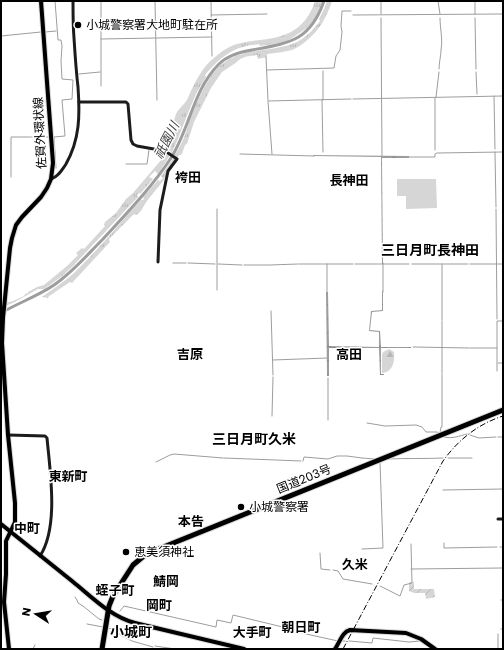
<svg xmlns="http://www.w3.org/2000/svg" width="504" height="650" viewBox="0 0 504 650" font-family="Poppins,'Noto Sans JP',sans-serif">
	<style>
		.grass { fill: url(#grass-tufts) }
		.forest { fill: url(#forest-firs) }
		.garden { fill: url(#garden-furrows) }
		.pitch { fill: #d6d6d6 }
		.water { fill: url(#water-ripples) }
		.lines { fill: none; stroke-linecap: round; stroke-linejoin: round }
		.stream { stroke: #9d9d9d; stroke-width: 1 }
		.river { stroke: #9d9d9d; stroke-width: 3 }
		.primary-casing { stroke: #dbdbdb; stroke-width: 6 }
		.highway-casing { stroke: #dbdbdb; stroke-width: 7 }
		.secondary { stroke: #1c1c1c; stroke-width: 3 }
		.primary { stroke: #000; stroke-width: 4 }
		.highway { stroke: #000; stroke-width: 5 }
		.rail { stroke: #000; stroke-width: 1; stroke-dasharray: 6 2 1 2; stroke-linecap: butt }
		.poi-dot { fill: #000; stroke: #fff; stroke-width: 1.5 }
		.labels { text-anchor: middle; stroke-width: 3; stroke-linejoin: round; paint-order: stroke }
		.poi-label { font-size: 12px; fill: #000; stroke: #fff; text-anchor: start }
		.street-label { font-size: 12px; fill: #000; stroke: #fff }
		.water-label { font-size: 13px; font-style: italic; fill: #3e3e3e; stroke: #fff }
		.neighbourhood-label { font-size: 13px; font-weight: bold; fill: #000; stroke: #fff }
		.quarter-label { font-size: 14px; font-weight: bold; fill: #000; stroke: #fff }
	</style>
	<defs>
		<pattern id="grass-tufts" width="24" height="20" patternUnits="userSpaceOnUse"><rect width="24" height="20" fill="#d6d6d6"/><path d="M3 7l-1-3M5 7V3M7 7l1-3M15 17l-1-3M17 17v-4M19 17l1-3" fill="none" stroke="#b6b6b6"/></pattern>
		<pattern id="forest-firs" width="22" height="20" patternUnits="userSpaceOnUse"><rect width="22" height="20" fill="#d6d6d6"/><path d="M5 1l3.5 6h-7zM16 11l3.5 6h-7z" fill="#b6b6b6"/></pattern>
		<pattern id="garden-furrows" width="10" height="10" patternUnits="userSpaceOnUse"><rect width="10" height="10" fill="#d6d6d6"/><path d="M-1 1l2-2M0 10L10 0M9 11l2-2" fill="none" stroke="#b6b6b6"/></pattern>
		<pattern id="water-ripples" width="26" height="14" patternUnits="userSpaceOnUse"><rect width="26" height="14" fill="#9d9d9d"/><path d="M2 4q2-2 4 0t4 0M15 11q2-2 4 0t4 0" fill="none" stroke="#858585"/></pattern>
	</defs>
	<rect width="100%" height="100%" fill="#fff"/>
	<g class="grass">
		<path d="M315 1H323L314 20 307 28 289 40 280 43 260 46 259 44C254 45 248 45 243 47 227 51 215 63 205 75L206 77 196 94 186 118 178 139 172 152 158 174 155 171 149 177 153 179 140 194 139 193 137 195 138 197 73 266 61 277 44 289H38L13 303 7 305 6 303 13 301 24 296 25 294 28 293V292L37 287 44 285 67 266 78 255 76 253 82 248 84 249 105 226 104 225 105 222 116 213 126 199 133 193 162 159 165 153 169 155 171 151 166 149C171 138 172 125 176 114 178 109 184 105 187 100 194 84 201 68 215 57 223 50 231 45 241 43 253 40 266 40 278 37 297 32 309 20 315 1Z"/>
		<path d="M327 1H332C327 17 319 31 305 42 301 45 297 48 292 50 284 52 275 53 267 54V57L258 59 257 55C251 56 241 56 237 62L222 72 211 88 194 122 187 144 185 145 182 154C173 157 168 174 163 181 158 188 152 194 147 201 143 206 142 212 136 215L134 214 109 239 110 242 72 283 70 282 55 292 54 293 49 296 48 298 42 297C52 289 64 282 74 273 98 250 119 224 141 200H143L144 198 143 197 158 180 160 181 163 178 161 176C169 165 176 154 182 142 185 136 187 129 189 122 196 104 207 76 222 64 242 48 270 52 292 44 304 40 313 30 320 21L319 19 324 9Z"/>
	</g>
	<path class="forest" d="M389 349 394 352C395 361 393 372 382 373V355L383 352Z"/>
	<path class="garden" d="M409 582H414V589H434L435 597 426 599 425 593H414L409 591Z"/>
	<path class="pitch" d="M397 179H436L437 208 406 209V196H397Z"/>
	<g class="water">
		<path d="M313 155 409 156V158H382L383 264H382L381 157 313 156Z"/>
		<path d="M382 291H383V311L372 312 370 330 380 331 381 347H411V348H381V374H384V375H380L379 348H329V376H327L326 292H328L329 346 379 347V332L369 331 371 311 382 310Z"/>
	</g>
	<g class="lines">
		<g class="stream">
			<path d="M55 1 58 40H61L62 46 61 61 62 79 73 80 72 99 62 100 65 136 54 137 56 168"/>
			<path d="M155 1 157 100"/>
			<path d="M211 1 212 56"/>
			<path d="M381 1V14"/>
			<path d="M438 1 440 14"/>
			<path d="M475 1V14"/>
			<path d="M211 15 267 14"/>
			<path d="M353 15 503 14"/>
			<path d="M381 18 382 156"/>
			<path d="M475 18 476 69"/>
			<path d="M45 32 56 31"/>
			<path d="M1 36 41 32"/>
			<path d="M101 39 212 37"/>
			<path d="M266 57 268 101 272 154"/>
			<path d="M439 69C439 62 441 56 441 50 443 39 440 29 440 18"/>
			<path d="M267 70 334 68 336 56 340 50 342 32 341 26 342 11H351"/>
			<path d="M323 71V100"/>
			<path d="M476 72 477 94"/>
			<path d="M79 74 100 72"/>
			<path d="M101 86V1"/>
			<path d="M494 96 495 149"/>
			<path d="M436 97 439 72"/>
			<path d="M435 98V150"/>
			<path d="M353 99 503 96"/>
			<path d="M322 100 323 152"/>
			<path d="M269 101 351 99"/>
			<path d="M31 137H49"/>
			<path d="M495 152 496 207"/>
			<path d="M240 154 314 156"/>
			<path d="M409 157H435V154L437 153 503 152"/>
			<path d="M126 164H147L149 150"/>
			<path d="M11 177V137H30"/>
			<path d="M217 209V290"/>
			<path d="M496 209 497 319"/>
			<path d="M173 263H186"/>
			<path d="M188 263 215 264"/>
			<path d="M218 264 242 265"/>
			<path d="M299 264H353"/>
			<path d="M327 264V293"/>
			<path d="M355 264H409"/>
			<path d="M412 264H468"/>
			<path d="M442 264V320"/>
			<path d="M470 264H503"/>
			<path d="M244 265H270L298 264"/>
			<path d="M383 292V263"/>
			<path d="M271 311 273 375"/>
			<path d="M442 321V373"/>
			<path d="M413 347 469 348"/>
			<path d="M470 348H497"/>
			<path d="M273 360 328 358"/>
			<path d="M498 363H503"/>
			<path d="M497 371V321H503"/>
			<path d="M328 378V420"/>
			<path d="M272 416 273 377"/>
			<path d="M367 423 385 426 416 425 422 427 426 432H437L439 433H440L441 427H442V374"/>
			<path d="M470 435 479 438 496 437"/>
			<path d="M444 437C453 439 459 436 467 434"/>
			<path d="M498 437H503"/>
			<path d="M224 458 301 461"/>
			<path d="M448 458H472"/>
			<path d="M388 459C406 458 424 459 443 458"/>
			<path d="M303 461 304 457 328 459 337 456H347L362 458 375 459"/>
			<path d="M156 462 170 455 174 454 223 458"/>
			<path d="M443 490 503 489"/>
			<path d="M444 543V548L497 547"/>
			<path d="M500 547H503"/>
			<path d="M362 549 383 548 380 462"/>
			<path d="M320 553 321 569 330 570"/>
			<path d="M411 569 503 568"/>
			<path d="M333 570 338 571 343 579 372 584"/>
			<path d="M380 586 400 596 404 585 412 583 411 544"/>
			<path d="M75 597 77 600 78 603 83 606 99 619 102 620"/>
			<path d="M501 600H503"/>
			<path d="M120 611 124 606 216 627 217 620 231 623 233 615 295 630"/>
			<path d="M87 624 103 627"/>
			<path d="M108 628 116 630 115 632 120 634V635L132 641 153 647"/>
			<path d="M501 629H503"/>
			<path d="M297 632 338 641"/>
			<path d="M498 634V649"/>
			<path d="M343 641H345"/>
			<path d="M349 641 372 643 373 638 409 642 420 641"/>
			<path d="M155 646 175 649"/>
			<path d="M33 649 35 645"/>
		</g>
		<path class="river" d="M1 313C18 303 38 296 54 285 73 272 87 255 103 239 127 213 152 187 171 158 190 128 193 90 219 64 228 55 240 52 252 50 290 43 310 41 324 1"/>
		<defs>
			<g id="primary">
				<path d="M1 524C25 543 48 562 72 581 92 597 111 617 135 623L244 649"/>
				<path d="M9 649 4 602 6 574V541L15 522V503L8 435 2 343 3 318 10 248 12 238 16 225 22 217 41 197 47 188 51 179 53 163 41 1"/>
				<path d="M335 649C340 642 342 632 350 630L406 633 421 639 435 649"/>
			</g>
			<path id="highway" d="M102 649 109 606 113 596 133 565 145 555 161 548 503 410"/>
		</defs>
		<use href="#primary" class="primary-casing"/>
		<use href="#highway" class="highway-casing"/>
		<g class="secondary">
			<path d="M79 102H126L128 104 131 140 133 144 137 146 165 151 177 159 168 171 160 210 158 262"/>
			<path d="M51 179C58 177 62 170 66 164 80 139 80 115 78 87 76 70 75 54 74 38 73 26 73 13 73 1"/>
			<path d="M8 435 45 436 47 438C50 471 59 527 40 556"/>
			<path d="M498 519H503"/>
		</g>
		<use href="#primary" class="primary"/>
		<use href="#highway" class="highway"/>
		<path class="rail" d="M343 649 443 461C458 440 478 424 503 416"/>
	</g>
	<g class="poi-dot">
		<circle cx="78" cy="25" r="4"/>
		<circle cx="241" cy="507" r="4"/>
		<circle cx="126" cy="552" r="4"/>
	</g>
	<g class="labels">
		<g class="poi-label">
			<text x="86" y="29">小城警察署大地町駐在所</text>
			<text x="249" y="511">小城警察署</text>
			<text x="134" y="556">恵美須神社</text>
		</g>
		<g class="street-label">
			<text transform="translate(40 133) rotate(-93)" y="4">佐賀外環状線</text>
			<text transform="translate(304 479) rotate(-22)" y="4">国道203号</text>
		</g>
		<g class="water-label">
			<text transform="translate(166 140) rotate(-63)" y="5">祇園川</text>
		</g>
		<g class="neighbourhood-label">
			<text x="188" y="182">袴田</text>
			<text x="349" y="185">長神田</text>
			<text x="190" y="359">吉原</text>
			<text x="349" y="359">高田</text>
			<text x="68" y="481">東新町</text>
			<text x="191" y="526">本告</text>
			<text x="27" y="533">中町</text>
			<text x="355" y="569">久米</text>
			<text x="166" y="586">鯖岡</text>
			<text x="115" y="595">蛭子町</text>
			<text x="159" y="610">岡町</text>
			<text x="301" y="632">朝日町</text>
			<text x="252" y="637">大手町</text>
		</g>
		<g class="quarter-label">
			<text x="430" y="255">三日月町長神田</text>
			<text x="254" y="444">三日月町久米</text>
			<text x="131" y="637">小城町</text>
		</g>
	</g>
	<rect width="504" height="650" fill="none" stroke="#000000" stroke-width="4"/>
	<g transform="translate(36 614) rotate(282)" stroke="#ffffff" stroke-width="3" paint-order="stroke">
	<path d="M0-3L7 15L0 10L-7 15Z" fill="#000000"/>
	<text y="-6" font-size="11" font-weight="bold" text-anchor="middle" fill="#000000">N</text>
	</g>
</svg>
